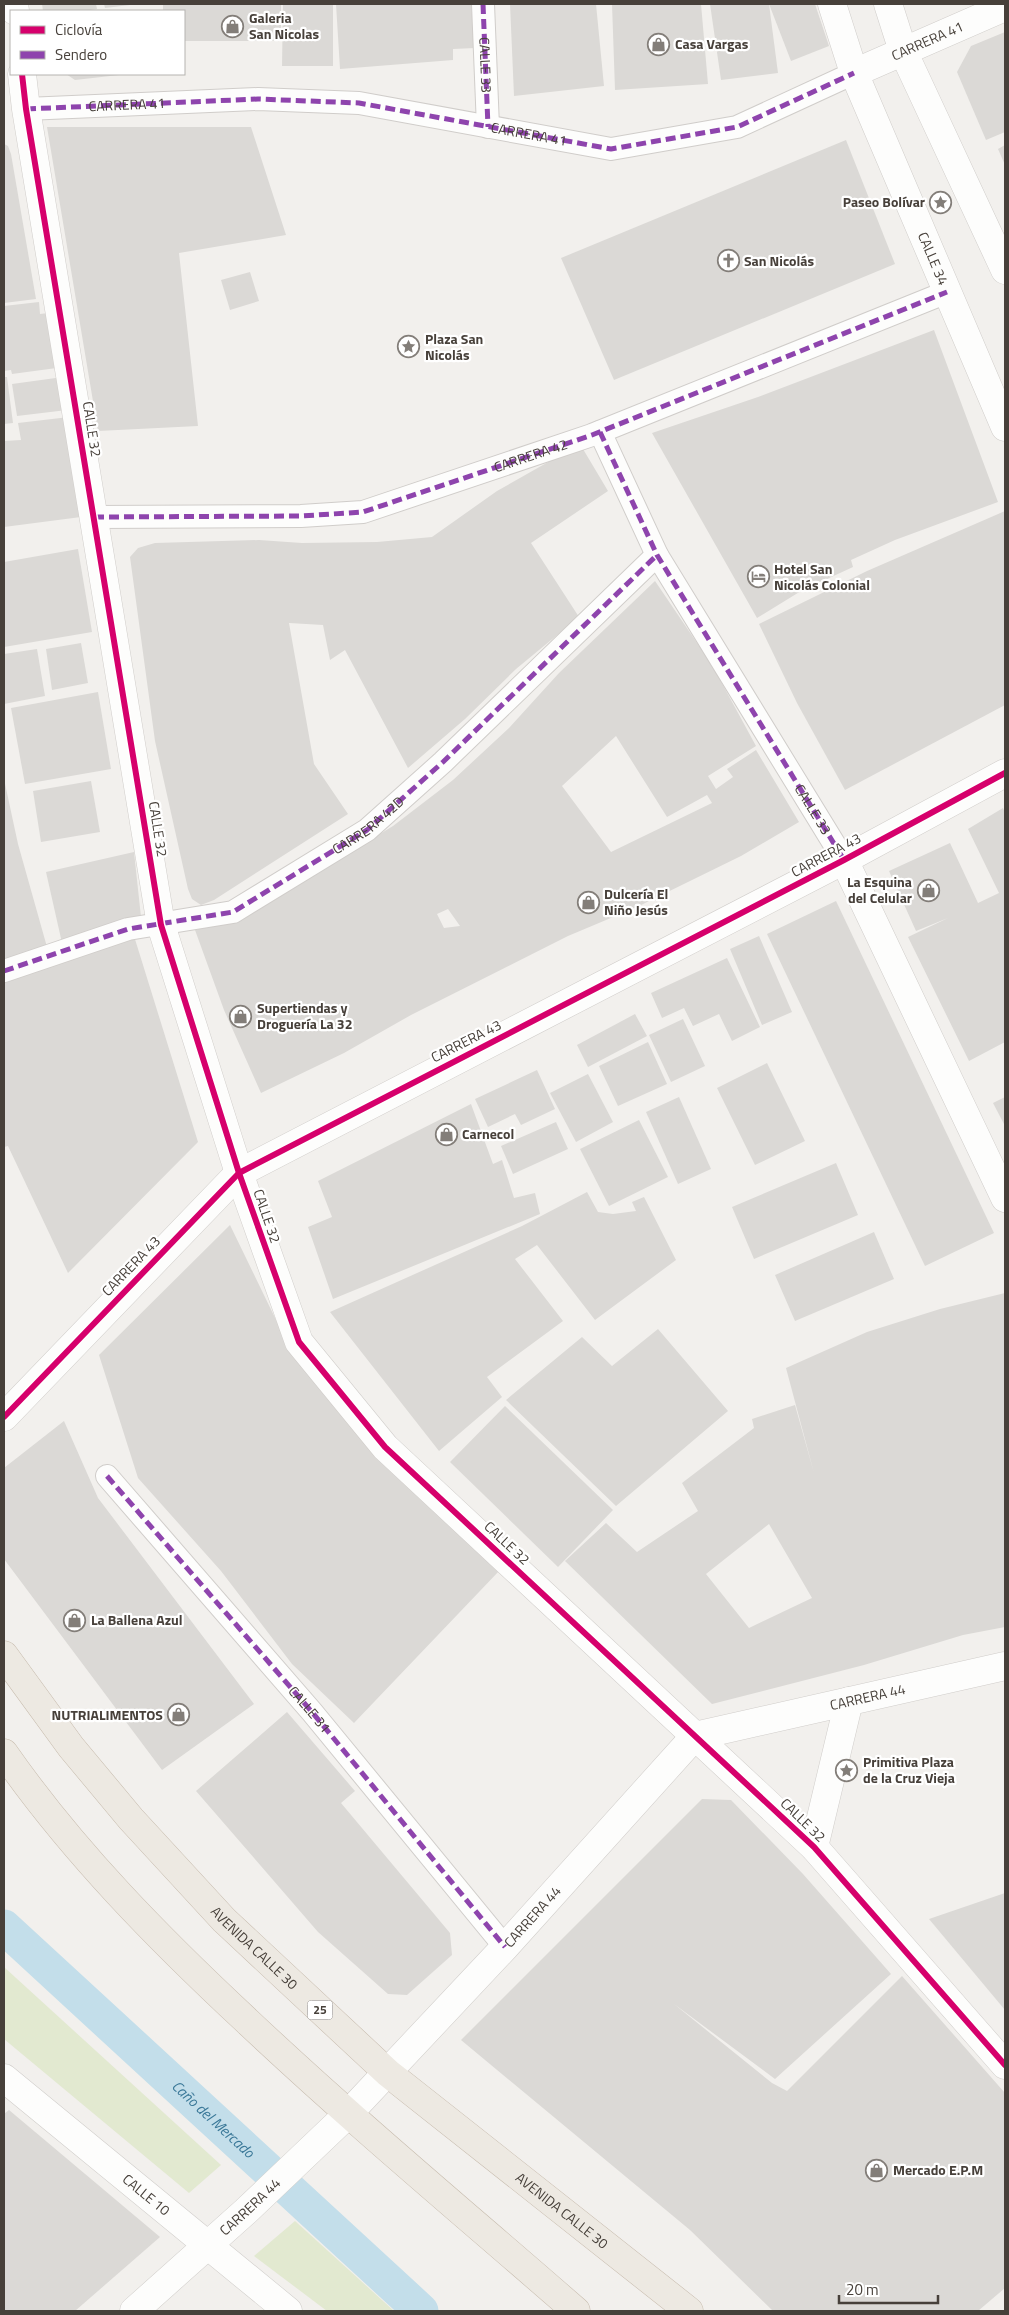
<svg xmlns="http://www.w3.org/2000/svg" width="1009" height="2315" viewBox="0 0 1009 2315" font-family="'Titillium Web',sans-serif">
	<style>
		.green { fill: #e2e9d0 }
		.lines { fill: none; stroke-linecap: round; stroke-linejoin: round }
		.canal { stroke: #c3deea; stroke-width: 35 }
		.building { fill: #dbd9d6; fill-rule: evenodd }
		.pedestrian-casing { stroke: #d0cdca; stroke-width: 24 }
		.minor-casing { stroke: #d0cdca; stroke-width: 29 }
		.tertiary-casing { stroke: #d0cdca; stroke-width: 29 }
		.trunk-casing { stroke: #c6baac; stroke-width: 29 }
		.pedestrian { stroke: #fdfdfc; stroke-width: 22 }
		.minor { stroke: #fdfdfc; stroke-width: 28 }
		.tertiary { stroke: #fdfdfc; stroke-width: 28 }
		.trunk { stroke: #ede9e2; stroke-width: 28 }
		.quiet { stroke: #8e44ad; stroke-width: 5; stroke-dasharray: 10 5; stroke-linecap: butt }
		.cycleway-casing { stroke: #fff; stroke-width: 9 }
		.cycleway { stroke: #d6006c; stroke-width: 6 }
		.labels { text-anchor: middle; stroke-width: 4.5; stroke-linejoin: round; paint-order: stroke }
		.shield { fill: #fff; stroke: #7e7975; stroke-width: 1 }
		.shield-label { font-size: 12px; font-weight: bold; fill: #47403a }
		.poi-label { font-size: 14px; font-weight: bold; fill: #47403a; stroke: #fff; text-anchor: start }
		.street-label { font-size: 14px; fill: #47403a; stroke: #fff }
		.water-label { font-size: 15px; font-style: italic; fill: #3a7898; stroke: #fff }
	</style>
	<rect width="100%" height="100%" fill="#f2f0ed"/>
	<g class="green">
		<path d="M4 1967 221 2165 189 2193 4 2039Z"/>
		<path d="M295 2221 394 2311H327L254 2256Z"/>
	</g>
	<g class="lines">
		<path class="canal" id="s1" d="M4 1927 421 2311"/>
	</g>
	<g class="building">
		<path d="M42 4H96L97 9 84 11H43Z"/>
		<path d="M104 4H130V5L105 8Z"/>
		<path d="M163 4H281V41H184V11H163Z"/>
		<path d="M283 4H333V66H282Z"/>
		<path d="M336 4H471L475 48 453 49V60L340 69Z"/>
		<path d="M510 4H596L604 86 514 96Z"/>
		<path d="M612 4H701L708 84 615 90Z"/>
		<path d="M710 4H769L778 73 721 80Z"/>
		<path d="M769 4H815L829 46 791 61Z"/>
		<path d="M1005 32V132L986 140 957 72 971 46Z"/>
		<path d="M66 74H119V75L75 80Z"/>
		<path d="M47 127H251L286 235 179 253 198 426 98 431Z"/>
		<path d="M846 140 895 264 614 380 561 258Z"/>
		<path d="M4 144 8 146 11 154 36 299 4 303Z"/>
		<path d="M1005 145V165L998 149Z"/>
		<path d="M250 272 259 301 230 310 221 280Z"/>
		<path d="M39 302 40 314 57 312 64 367 12 374 11 370 4 371V306Z"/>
		<path d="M934 330 998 502 895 540 851 560 853 567 801 591 757 618 652 433 758 397Z"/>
		<path d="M4 377H7L13 423 4 424Z"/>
		<path d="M63 377 67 410 17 416 12 384Z"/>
		<path d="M69 417 81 517 4 527V441L21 440 18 423Z"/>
		<path d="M580 444 608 491 531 543 579 617 516 669 465 719 408 768 345 650 330 660 323 625 289 623 314 764 348 814 214 900 201 905 192 899 188 889 155 741 130 557 138 548 155 543 259 540 302 543 377 542 432 537 497 491Z"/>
		<path d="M1005 511V705L845 790 797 703 759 624 867 571Z"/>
		<path d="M78 549 92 632 4 647V562Z"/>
		<path d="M655 581 712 665 756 746 708 776 716 789 733 777 727 769 756 750 799 822 741 856 637 907 568 936 411 1015 344 1053 261 1093 224 1010 195 930 238 920 393 826 453 780 509 728 559 673ZM616 736 667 817 707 795 712 803 611 852 562 786ZM448 909 460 926 444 928 437 914Z"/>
		<path d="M81 643 88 683 52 690 46 649Z"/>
		<path d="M37 649 45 696 4 704V654Z"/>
		<path d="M98 692 111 769 25 784 11 708Z"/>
		<path d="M4 779 18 844 47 947 4 960Z"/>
		<path d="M91 781 100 832 41 842 33 791Z"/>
		<path d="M1003 808 1005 813V1042L969 1061 908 937 948 918 916 931 889 871 950 843 978 903 999 893 968 829Z"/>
		<path d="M134 852 141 917 62 943 46 872Z"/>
		<path d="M836 901 994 1233 925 1266 767 934Z"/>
		<path d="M134 936 198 1142 68 1273 8 1146 4 1147V980Z"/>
		<path d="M759 936 792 1012 762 1025 730 949Z"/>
		<path d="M727 958 760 1027 732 1041 719 1014 693 1026 684 1008 662 1018 651 993Z"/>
		<path d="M635 1014 647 1036 588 1067 577 1045Z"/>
		<path d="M683 1019 705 1066 671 1082 649 1035Z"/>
		<path d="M648 1042 667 1084 618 1106 599 1066Z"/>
		<path d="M767 1063 805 1141 755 1165 717 1088Z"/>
		<path d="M537 1070 555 1109 521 1125 515 1114 488 1127 475 1099Z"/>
		<path d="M588 1074 613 1122 576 1142 550 1093Z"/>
		<path d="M679 1097 711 1169 678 1184 646 1112Z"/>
		<path d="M1005 1097V1126L993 1103Z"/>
		<path d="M471 1104 493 1164 502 1160 514 1198 535 1193 540 1214 333 1299 308 1227 332 1217 318 1181Z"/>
		<path d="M639 1120 668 1177 609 1206 580 1149Z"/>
		<path d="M556 1122 568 1149 513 1174 501 1146Z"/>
		<path d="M836 1163 858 1215 754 1259 732 1207Z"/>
		<path d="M587 1192 598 1212 613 1214 636 1211 632 1202 644 1197 676 1260 595 1320 537 1245 515 1259 563 1321 487 1377 502 1397 439 1451 330 1312 522 1226Z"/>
		<path d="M230 1225 295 1359 364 1442 500 1570 354 1723 292 1664 221 1571 138 1478 99 1355Z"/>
		<path d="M874 1232 894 1279 795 1321 775 1275Z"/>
		<path d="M1005 1293V1627L963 1635 864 1665 712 1704 565 1561 606 1523 637 1552 698 1511 682 1483 754 1428 752 1419 795 1405 814 1473 786 1368 867 1332 940 1309ZM769 1524 812 1598 749 1628 706 1574Z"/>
		<path d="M658 1329 728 1411 616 1506 506 1400 582 1337 612 1366Z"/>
		<path d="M505 1406 613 1510 558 1567 450 1462Z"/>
		<path d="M64 1421 98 1498 254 1704 162 1770 4 1559V1468Z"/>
		<path d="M287 1712 355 1791 341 1803 450 1933 452 1955 407 1995 388 1994 318 1932 196 1791Z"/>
		<path d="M702 1799 731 1800 803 1874 891 1974 775 2079 674 2004 772 2083 787 2091 902 1976 1005 2093V2288L978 2311H773L690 2230 461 2040Z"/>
		<path d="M1005 1893V2010L929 1919Z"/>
		<path d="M9 2110 160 2237 75 2311H4V2114Z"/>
	</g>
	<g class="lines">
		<defs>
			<g id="pedestrian">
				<path id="s2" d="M483 4 488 127"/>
				<path id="s3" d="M26 109 258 99 359 103 611 149 737 127 854 73"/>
				<path d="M600 432 657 555 844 860"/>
				<path d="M94 517 301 516 363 512 592 435 947 292"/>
				<path id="s4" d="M4 971 128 929 233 912 367 830 443 762 657 555"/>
				<path d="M107 1476 312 1712 505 1947"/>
			</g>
			<g id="minor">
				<path d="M14 4 15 11"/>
				<path id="s5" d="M854 73 1005 7"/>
				<path d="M22 74 26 109 161 925 239 1173 299 1342 385 1447 814 1847 1005 2065"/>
				<path d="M844 860 1005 1198"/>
				<path d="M814 1847 849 1701"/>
				<path id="s6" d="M4 2078 288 2311"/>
			</g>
			<g id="tertiary">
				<path id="s7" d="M832 4 854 73 1005 427"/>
				<path d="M888 4 903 51 1005 270"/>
				<path d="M4 1417 239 1173 844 860 1005 773"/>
				<path id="s8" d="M134 2311 246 2211 348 2114 505 1947 695 1736 1005 1666"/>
			</g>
			<g id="trunk">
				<path id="s9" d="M4 1655 71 1747 131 1819 224 1920 388 2073 689 2311"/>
				<path d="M4 1753C73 1852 159 1939 247 2021 353 2121 466 2215 576 2311"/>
			</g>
		</defs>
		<use href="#pedestrian" class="pedestrian-casing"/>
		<use href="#minor" class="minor-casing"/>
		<use href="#tertiary" class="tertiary-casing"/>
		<use href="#trunk" class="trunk-casing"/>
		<use href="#pedestrian" class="pedestrian"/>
		<use href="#minor" class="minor"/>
		<use href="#tertiary" class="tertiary"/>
		<use href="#trunk" class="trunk"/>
		<g class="quiet">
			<path d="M483 4 488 127"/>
			<path d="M26 109 258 99 359 103 611 149 737 127 854 73"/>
			<path id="s10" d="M600 432 657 555 844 860"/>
			<path id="s11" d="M94 517 301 516 363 512 592 435 947 292"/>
			<path d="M4 971 128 929 233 912 367 830 443 762 657 555"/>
			<path id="s12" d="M107 1476 312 1712 505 1947"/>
		</g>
		<defs>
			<g id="cycleway">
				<path d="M22 74 26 109 161 925 239 1173 299 1342 385 1447 814 1847 1005 2065"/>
				<path d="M4 1417 239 1173 844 860 1005 773"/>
			</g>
		</defs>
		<use href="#cycleway" class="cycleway-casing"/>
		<use href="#cycleway" class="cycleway"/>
	</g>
	<defs>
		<symbol id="shop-ring" viewBox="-11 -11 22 22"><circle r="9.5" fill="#fff" stroke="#837e79" stroke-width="1.5"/><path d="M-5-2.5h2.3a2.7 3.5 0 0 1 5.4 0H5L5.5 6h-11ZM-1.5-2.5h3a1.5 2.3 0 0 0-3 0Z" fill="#837e79"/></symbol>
		<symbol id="sight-ring" viewBox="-11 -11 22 22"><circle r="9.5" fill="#fff" stroke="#837e79" stroke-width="1.5"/><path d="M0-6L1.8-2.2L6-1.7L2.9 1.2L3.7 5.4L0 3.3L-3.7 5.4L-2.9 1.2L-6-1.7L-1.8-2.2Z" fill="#837e79"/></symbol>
		<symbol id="church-ring" viewBox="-11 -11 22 22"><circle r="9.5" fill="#fff" stroke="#837e79" stroke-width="1.5"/><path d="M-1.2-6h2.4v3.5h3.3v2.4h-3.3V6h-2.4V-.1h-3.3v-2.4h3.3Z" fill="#837e79"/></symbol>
		<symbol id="hotel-ring" viewBox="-11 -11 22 22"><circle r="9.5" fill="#fff" stroke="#837e79" stroke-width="1.5"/><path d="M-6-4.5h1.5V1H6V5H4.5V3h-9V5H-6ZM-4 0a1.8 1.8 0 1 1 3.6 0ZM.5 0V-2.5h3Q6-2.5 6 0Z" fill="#837e79"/></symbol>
	</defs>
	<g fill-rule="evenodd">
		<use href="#shop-ring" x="220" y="14" width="25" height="25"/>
		<use href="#shop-ring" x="646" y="32" width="25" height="25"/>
		<use href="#sight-ring" x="928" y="190" width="25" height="25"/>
		<use href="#church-ring" x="716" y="248" width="25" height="25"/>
		<use href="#sight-ring" x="396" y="334" width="25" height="25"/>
		<use href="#hotel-ring" x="746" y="564" width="25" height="25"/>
		<use href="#shop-ring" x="916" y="878" width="25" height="25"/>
		<use href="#shop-ring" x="576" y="890" width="25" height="25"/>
		<use href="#shop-ring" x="228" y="1004" width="25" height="25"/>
		<use href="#shop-ring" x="434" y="1122" width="25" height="25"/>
		<use href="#shop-ring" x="62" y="1608" width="25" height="25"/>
		<use href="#shop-ring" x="166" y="1702" width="25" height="25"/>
		<use href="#sight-ring" x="834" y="1758" width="25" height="25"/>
		<use href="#shop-ring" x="864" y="2158" width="25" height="25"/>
	</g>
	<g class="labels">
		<rect class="shield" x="307.5" y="2000.5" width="25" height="19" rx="4"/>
		<g class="shield-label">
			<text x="320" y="2014">25</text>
		</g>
		<g class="poi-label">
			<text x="249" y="23">Galeria<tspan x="249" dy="16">San Nicolas</tspan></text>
			<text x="675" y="49">Casa Vargas</text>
			<text x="925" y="207" text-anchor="end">Paseo Bolívar</text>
			<text x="744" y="266">San Nicolás</text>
			<text x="425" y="344">Plaza San<tspan x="425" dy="16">Nicolás</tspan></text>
			<text x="774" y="574">Hotel San<tspan x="774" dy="16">Nicolás Colonial</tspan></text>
			<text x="912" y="887" text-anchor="end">La Esquina<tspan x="912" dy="16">del Celular</tspan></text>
			<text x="604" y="899">Dulcería El<tspan x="604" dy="16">Niño Jesús</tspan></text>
			<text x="257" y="1013">Supertiendas y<tspan x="257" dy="16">Droguería La 32</tspan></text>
			<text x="462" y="1139">Carnecol</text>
			<text x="91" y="1625">La Ballena Azul</text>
			<text x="163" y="1720" text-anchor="end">NUTRIALIMENTOS</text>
			<text x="863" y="1767">Primitiva Plaza<tspan x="863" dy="16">de la Cruz Vieja</tspan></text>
			<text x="893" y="2175">Mercado E.P.M</text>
		</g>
		<g class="street-label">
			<text dy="5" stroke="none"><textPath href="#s5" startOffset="80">CARRERA 41</textPath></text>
			<text dy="5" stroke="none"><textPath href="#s2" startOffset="61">CALLE 33</textPath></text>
			<text dy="5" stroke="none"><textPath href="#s3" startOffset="101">CARRERA 41</textPath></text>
			<text dy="5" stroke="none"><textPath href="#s3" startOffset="506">CARRERA 41</textPath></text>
			<text dy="5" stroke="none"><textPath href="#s7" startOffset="274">CALLE 34</textPath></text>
			<text transform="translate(92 429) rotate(81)" y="5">CALLE 32</text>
			<text dy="5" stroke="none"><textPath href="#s11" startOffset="446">CARRERA 42</textPath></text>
			<text dy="5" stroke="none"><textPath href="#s10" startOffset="434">CALLE 33</textPath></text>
			<text dy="5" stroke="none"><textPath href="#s4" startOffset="398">CARRERA 42D</textPath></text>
			<text transform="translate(158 829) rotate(81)" y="5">CALLE 32</text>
			<text transform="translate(826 855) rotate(-28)" y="5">CARRERA 43</text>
			<text transform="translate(466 1041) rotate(-27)" y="5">CARRERA 43</text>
			<text transform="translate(267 1216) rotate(71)" y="5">CALLE 32</text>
			<text transform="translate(131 1266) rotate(-46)" y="5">CARRERA 43</text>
			<text transform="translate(507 1543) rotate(43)" y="5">CALLE 32</text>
			<text dy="5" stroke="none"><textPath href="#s8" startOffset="981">CARRERA 44</textPath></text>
			<text dy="5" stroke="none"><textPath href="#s12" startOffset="309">CALLE 31</textPath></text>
			<text transform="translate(803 1820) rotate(44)" y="5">CALLE 32</text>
			<text dy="5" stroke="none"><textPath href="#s8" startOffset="561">CARRERA 44</textPath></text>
			<text dy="5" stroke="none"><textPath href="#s9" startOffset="386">AVENIDA CALLE 30</textPath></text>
			<text dy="5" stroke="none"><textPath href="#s6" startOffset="184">CALLE 10</textPath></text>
			<text dy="5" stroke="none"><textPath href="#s8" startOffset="156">CARRERA 44</textPath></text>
			<text dy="5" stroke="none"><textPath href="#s9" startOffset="791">AVENIDA CALLE 30</textPath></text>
		</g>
		<g class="water-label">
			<text dy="5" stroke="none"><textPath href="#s1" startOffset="284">Caño del Mercado</textPath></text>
		</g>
	</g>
	<rect width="1009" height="2315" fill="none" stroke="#47403a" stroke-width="10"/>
	<rect x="10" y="10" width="175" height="65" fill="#ffffff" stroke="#b5b3b0"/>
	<rect x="20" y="26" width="25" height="8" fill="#d6006c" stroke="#b5b3b0"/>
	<text x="55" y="35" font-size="15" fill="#47403a">Ciclovía</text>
	<rect x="20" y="51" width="25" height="8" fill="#8e44ad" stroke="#b5b3b0"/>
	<text x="55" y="60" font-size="15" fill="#47403a">Sendero</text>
	<path d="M839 2295v8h99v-8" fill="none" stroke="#47403a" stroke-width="2.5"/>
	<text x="846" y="2295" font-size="15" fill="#47403a" stroke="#ffffff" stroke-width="4" paint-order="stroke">20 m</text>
</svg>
